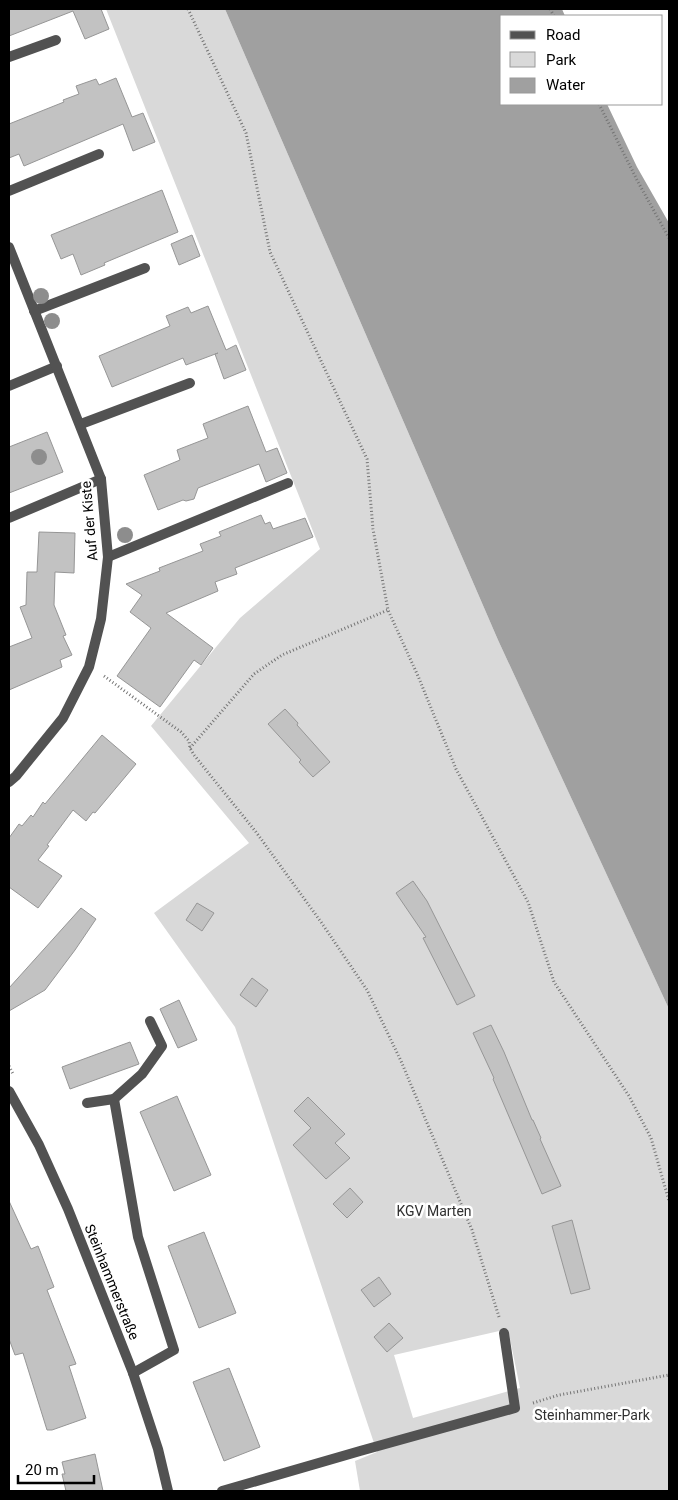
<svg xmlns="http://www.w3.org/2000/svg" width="678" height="1500" viewBox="0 0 678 1500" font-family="Roboto,sans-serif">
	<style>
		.green { fill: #d9d9d9; fill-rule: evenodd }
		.water { fill: #a0a0a0 }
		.building { fill: #c2c2c2; stroke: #969696 }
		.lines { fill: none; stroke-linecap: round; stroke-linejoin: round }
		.path { stroke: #747474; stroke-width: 3; stroke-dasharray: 1 2.5; stroke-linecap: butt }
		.lane { stroke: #525252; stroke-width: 10 }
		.street { stroke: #525252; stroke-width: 10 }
		.tree { fill: #8d8d8d }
		.labels { text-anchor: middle; stroke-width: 5; stroke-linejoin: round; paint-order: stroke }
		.street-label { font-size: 14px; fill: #000; stroke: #fff }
		.park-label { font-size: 14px; fill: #303030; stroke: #fff }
	</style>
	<rect width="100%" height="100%" fill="#fff"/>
	<path class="green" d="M106 9H225L498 640 669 1009V1491H360L355 1461 377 1452 235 1027 154 913 249 843 151 726 240 618 320 549ZM508 1329 520 1388 413 1418 394 1355Z"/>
	<path class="water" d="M225 9H562L565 16H502V104H607L637 167 669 223V1009L498 640Z"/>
	<g class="building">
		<path d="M9 9H101L109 29 85 39 73 11 9 36Z"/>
		<path d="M116 78 132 117 143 113 155 142 133 151 123 124 24 166 19 154 9 158V124L64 102 63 100 79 94 76 86 96 79 99 85Z"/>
		<path d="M162 190 178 232 104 263 105 265 81 275 73 254 61 259 51 235Z"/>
		<path d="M192 235 200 256 179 265 171 244Z"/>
		<path d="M208 306 226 350 236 345 246 370 224 379 215 354 218 353 186 365 183 358 112 387 99 356 170 326 166 316 188 307 191 313Z"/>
		<path d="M248 406 266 452 277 448 287 473 266 482 259 464 198 488 194 499 186 501 183 500 158 510 144 475 180 460 177 450 208 438 203 424Z"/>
		<path d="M47 432 63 472 9 493V447Z"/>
		<path d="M261 515 265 524 270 522 273 529 305 518 313 537 235 568 237 574 215 582 218 591 166 613 213 648 201 665 194 660 160 707 117 676 151 628 130 612 142 595 126 584 160 571 159 568 203 551 200 544 221 536 219 532Z"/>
		<path d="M39 532 75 533 74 573 55 572 54 605 66 635 63 636 72 655 60 660 62 667 9 690V647L32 638 20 607 26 605 27 572H37Z"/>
		<path d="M285 709 298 723 297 725 330 762 313 777 299 762 301 760 268 724Z"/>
		<path d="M102 735 136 764 95 813 93 812 86 821 73 810 47 845 49 846 38 860 62 876 38 908 9 887V838L19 824 22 826 31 815 33 817 43 802 45 804Z"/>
		<path d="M413 881 427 901 475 996 457 1005 423 938 426 937 396 893Z"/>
		<path d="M197 903 214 913 202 931 186 920Z"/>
		<path d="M81 908 96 919 75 950 45 990 9 1011V988Z"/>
		<path d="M252 978 268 990 256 1007 240 995Z"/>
		<path d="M179 1000 197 1040 178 1048 160 1009Z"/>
		<path d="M491 1025 504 1052 532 1120H533L541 1138 540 1139 561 1186 542 1194 493 1079 494 1078 473 1033Z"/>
		<path d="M130 1042 139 1064 70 1089 62 1067Z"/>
		<path d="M177 1096 211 1175 174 1191 140 1112Z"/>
		<path d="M308 1097 345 1134 335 1143 350 1158 326 1179 293 1145 311 1128 294 1111Z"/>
		<path d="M350 1188 363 1202 347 1218 333 1204Z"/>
		<path d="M9 1201 31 1249 38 1246 47 1269 54 1287 47 1290 76 1364 69 1366 86 1418 52 1430H47L23 1353 15 1355 9 1339Z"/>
		<path d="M572 1220 590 1289 571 1294 552 1226Z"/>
		<path d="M204 1232 236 1313 199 1328 168 1246Z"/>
		<path d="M379 1277 391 1294 374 1307 361 1290Z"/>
		<path d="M389 1323 403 1338 387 1352 374 1337Z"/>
		<path d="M229 1368 260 1447 224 1461 193 1382Z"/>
		<path d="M95 1454 103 1491H66L62 1474H65L62 1462Z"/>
	</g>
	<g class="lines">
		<g class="path">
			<path d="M188 9 246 133 270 252 367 459 373 529 388 610 418 676 456 769 528 902 554 982 629 1096 651 1138 669 1201"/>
			<path d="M550 9 554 16"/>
			<path d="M599 104 638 182 669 238"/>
			<path d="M104 676 181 732 189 741 190 748 194 755 256 832 321 922 367 990 401 1061 472 1230 499 1317"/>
			<path d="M190 748 254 674 282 655 388 610"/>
			<path d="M9 1066 13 1074"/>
			<path d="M533 1403 559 1395 669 1375"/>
		</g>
		<g class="lane">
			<path d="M9 57 56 40"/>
			<path d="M9 191 99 154"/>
			<path d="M34 311 145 268"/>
			<path d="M9 386 57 366"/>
			<path d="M81 424 190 383"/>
			<path d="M9 518 101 479"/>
			<path d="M108 557 288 483"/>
			<path d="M87 1103 114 1099"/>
			<path d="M133 1373 174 1350 138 1237 114 1099 142 1074 162 1046 150 1021"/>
			<path d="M222 1491 360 1451 515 1408 504 1333"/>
		</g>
		<g class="street">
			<path d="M9 247 101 479 108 557 101 619 89 667 63 718 16 776 9 782"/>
			<path d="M9 1091 39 1145 68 1209 133 1373 158 1449 168 1491"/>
		</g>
	</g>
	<g class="tree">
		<circle cx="41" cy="296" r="8"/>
		<circle cx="52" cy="321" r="8"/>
		<circle cx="39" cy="457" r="8"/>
		<circle cx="125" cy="535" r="8"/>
	</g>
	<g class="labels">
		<g class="street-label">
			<text transform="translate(89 521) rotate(-95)" y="5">Auf der Kiste</text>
			<text transform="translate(112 1282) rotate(68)" y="5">Steinhammerstraße</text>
		</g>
		<g class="park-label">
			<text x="434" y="1216">KGV Marten</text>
			<text x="592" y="1420">Steinhammer-Park</text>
		</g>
	</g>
	<rect width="678" height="1500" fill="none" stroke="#000000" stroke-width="20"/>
	<rect x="500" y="15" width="162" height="90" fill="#ffffff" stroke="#999999"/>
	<rect x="510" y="31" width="25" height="8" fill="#525252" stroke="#999999"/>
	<text x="546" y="40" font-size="15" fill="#000000">Road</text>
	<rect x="510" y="52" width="25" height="15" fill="#d9d9d9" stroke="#999999"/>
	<text x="546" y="65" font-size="15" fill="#000000">Park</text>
	<rect x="510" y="78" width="25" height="15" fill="#a0a0a0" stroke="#999999"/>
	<text x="546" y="90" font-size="15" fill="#000000">Water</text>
	<path d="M18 1475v8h76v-8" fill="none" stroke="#000000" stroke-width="2.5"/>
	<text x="25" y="1475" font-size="15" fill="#000000" stroke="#ffffff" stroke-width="4" paint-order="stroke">20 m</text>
</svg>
